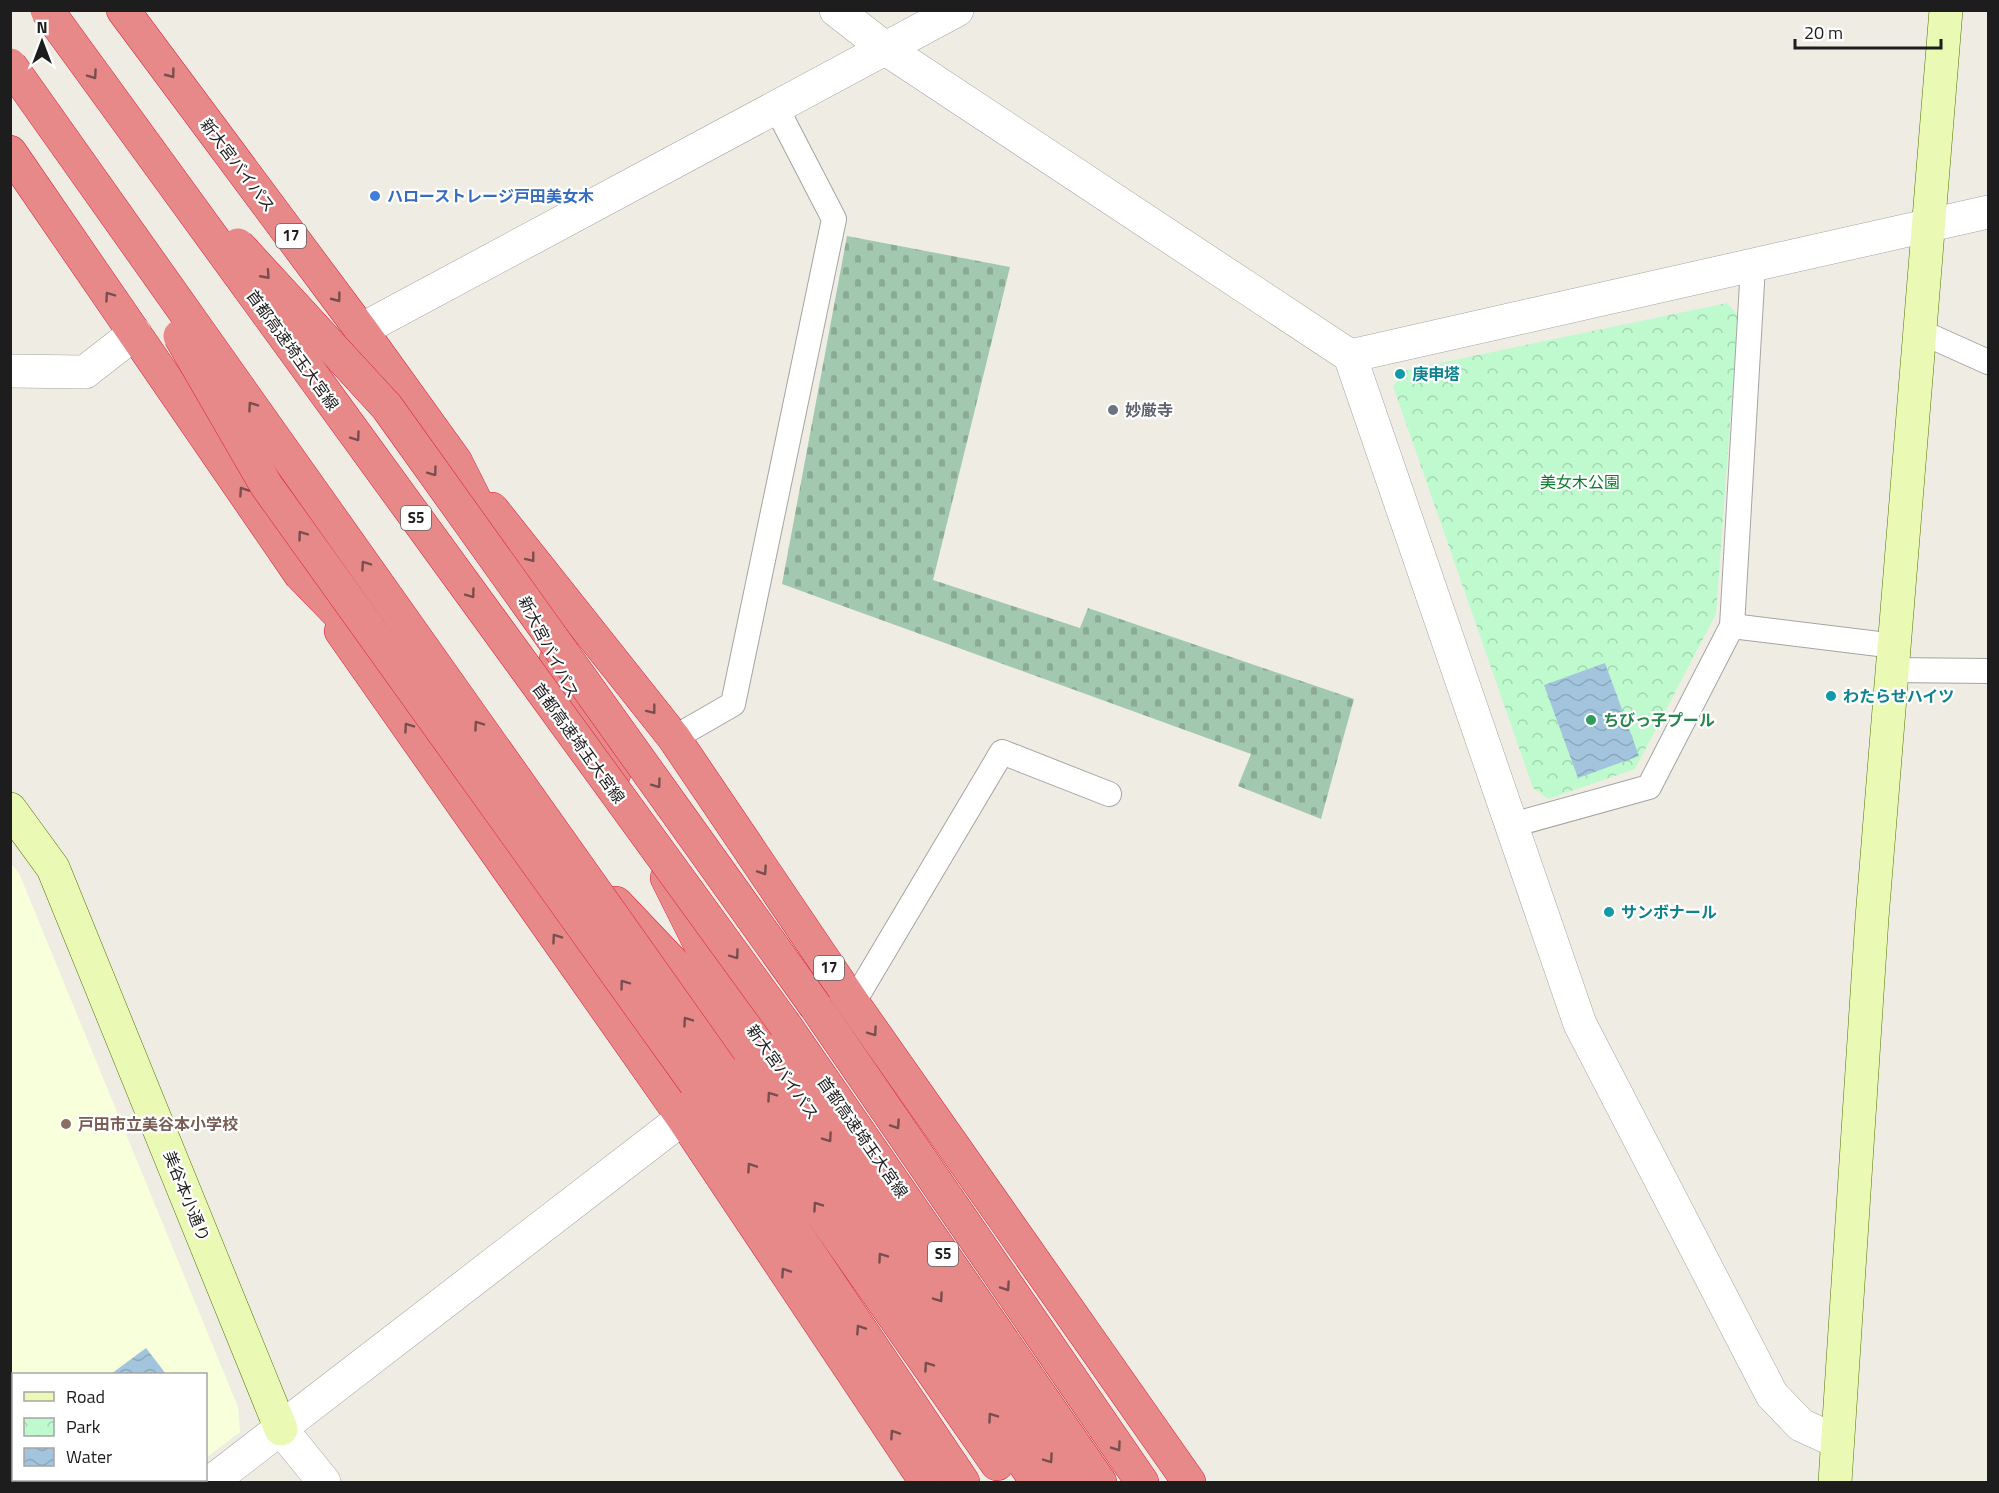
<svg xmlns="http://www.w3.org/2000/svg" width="1999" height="1493" viewBox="0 0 1999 1493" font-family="'Titillium Web','Noto Sans JP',sans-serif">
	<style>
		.education { fill: #f8ffdb }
		.cemetery { fill: url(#cemetery-stones) }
		.park { fill: url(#park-crowns) }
		.water { fill: url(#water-waves) }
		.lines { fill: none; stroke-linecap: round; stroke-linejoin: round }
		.lane-casing { stroke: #a4a4a4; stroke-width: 26 }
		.street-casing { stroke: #a4a4a4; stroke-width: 34 }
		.secondary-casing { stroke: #537503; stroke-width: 34 }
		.highway-casing { stroke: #db213d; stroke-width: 34 }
		.lane { stroke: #fff; stroke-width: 24 }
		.street { stroke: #fff; stroke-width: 33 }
		.secondary { stroke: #eafab5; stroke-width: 33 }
		.highway { stroke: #e88989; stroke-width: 33 }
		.highway-bridge-casing { stroke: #db213d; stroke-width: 34; stroke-linecap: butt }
		.highway-bridge { stroke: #e88989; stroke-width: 33 }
		.oneway { stroke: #784e4e }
		.shop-dot { fill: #3f7fe0; stroke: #fff; stroke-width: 2 }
		.culture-dot { fill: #0f9aa8; stroke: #fff; stroke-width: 2 }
		.worship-dot { fill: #6b7280; stroke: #fff; stroke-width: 2 }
		.leisure-dot { fill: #2e9e5b; stroke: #fff; stroke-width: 2 }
		.education-dot { fill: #8d6e63; stroke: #fff; stroke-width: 2 }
		.labels { text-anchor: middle; stroke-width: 4.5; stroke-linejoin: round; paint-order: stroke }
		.shield { fill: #fff; stroke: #616161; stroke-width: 1.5 }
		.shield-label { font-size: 15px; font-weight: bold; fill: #1d1d1d }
		.street-label { font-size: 16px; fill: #1d1d1d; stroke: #fff }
		.shop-label { font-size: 16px; font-weight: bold; fill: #366cbe; stroke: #fff; text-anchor: start }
		.culture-label { font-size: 16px; font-weight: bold; fill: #0d838f; stroke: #fff; text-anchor: start }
		.worship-label { font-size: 16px; font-weight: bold; fill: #5b616d; stroke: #fff; text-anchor: start }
		.park-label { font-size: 16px; fill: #097d29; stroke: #fff }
		.leisure-label { font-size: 16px; font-weight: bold; fill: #27864d; stroke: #fff; text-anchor: start }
		.education-label { font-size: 16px; font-weight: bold; fill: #785e54; stroke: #fff; text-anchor: start }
	</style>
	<defs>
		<pattern id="cemetery-stones" width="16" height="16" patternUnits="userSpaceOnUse" patternTransform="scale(1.5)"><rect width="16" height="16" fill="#a3c8b0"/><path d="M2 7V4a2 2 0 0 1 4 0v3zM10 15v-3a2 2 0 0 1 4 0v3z" fill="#8cab97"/></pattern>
		<pattern id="park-crowns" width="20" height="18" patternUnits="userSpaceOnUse" patternTransform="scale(1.5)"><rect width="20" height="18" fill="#beface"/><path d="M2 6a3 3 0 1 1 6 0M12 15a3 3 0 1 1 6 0" fill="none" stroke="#a3d6b0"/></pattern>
		<pattern id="water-waves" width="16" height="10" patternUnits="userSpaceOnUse" patternTransform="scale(1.5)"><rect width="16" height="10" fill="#a2c5dd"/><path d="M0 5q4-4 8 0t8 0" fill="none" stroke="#8ba9bd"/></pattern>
	</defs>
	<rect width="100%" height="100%" fill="#efede3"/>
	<path class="education" d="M10 862 19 873 238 1407 240 1432 206 1458V1374H14V1480H178L174 1482H11Z"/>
	<path class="cemetery" d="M847 236 1010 267 933 580 1080 628 1088 608 1354 699 1321 819 1238 786 1251 754 782 584Z"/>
	<path class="park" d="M1727 303 1738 315 1716 614 1635 769 1548 799 1533 788 1393 386 1406 370Z"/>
	<g class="water">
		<path d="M1605 663 1639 756 1578 778 1544 685Z"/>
		<path d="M146 1348 166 1374H111Z"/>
		<path d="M18 1480H101L97 1482H20Z"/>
	</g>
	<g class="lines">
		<defs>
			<g id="lane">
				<path d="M1919 331 1988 362"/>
				<path d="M1732 626 1895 646"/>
				<path d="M1893 670 1988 671"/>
				<path d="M674 738 733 704 834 219 776 107"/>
				<path d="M1512 825 1649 787 1732 626 1753 266"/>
				<path d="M853 1003 1002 752 1109 794"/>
			</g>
			<g id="street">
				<path d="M836 10 886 49 1350 356 1580 1024 1772 1395 1801 1425 1836 1441"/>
				<path d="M361 330 957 10"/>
				<path d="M1350 356 1988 212"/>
				<path d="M10 371 85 372 135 333"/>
				<path d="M281 1429 324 1482"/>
				<path d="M211 1482 683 1118"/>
			</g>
			<g id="secondary">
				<path d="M10 809 53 868 281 1429"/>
				<path d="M1835 1482 1872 918 1946 10"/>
			</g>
			<g id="highway">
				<path d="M123 10 361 330 456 462 497 544"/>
				<path d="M10 152 300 574 369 645"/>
				<path d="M492 509 674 738 853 1003 1189 1482"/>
				<path d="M341 631 683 1118 926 1482"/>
				<path d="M556 659 614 774"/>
				<path d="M667 878 714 972 1066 1482"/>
				<path d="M616 903 693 984 1037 1482"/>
				<path d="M816 1007 1142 1482"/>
				<path d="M785 1025 1100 1482"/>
				<path d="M721 1069 997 1464"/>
				<path d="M695 1083 963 1482"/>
			</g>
		</defs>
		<use href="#lane" class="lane-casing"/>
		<use href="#street" class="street-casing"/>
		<use href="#secondary" class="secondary-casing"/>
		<use href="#highway" class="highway-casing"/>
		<use href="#lane" class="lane"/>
		<use href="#street" class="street"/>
		<use href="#secondary" class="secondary"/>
		<use href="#highway" class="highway"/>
		<defs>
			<g id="highway-bridge">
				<path d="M47 10 785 1025"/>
				<path d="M10 65 721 1069"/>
				<path d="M238 245 387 407 816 1007"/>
				<path d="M180 336 266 485 695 1083"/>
			</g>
		</defs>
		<use href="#highway-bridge" class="highway-bridge-casing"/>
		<use href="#highway-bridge" class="highway-bridge"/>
	</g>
	<defs><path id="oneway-chevron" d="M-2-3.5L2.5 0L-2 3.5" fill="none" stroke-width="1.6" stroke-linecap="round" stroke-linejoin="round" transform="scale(1.5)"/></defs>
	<g class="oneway">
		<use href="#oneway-chevron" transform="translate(171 74) rotate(53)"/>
		<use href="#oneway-chevron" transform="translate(93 75) rotate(55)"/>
		<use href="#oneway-chevron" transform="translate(266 275) rotate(48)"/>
		<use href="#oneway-chevron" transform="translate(109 296) rotate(-125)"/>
		<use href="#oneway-chevron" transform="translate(337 298) rotate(53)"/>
		<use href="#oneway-chevron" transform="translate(252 406) rotate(-125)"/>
		<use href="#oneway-chevron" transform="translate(356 437) rotate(54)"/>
		<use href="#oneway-chevron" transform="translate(433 472) rotate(54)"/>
		<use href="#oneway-chevron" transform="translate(243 491) rotate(-124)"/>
		<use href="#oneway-chevron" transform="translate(302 535) rotate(-126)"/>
		<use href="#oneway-chevron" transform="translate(531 558) rotate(52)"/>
		<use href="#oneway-chevron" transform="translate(365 565) rotate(-125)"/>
		<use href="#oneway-chevron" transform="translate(471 594) rotate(54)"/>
		<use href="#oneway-chevron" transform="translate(652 710) rotate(52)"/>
		<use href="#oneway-chevron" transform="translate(478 725) rotate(-125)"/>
		<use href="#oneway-chevron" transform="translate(408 727) rotate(-125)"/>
		<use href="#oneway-chevron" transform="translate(657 784) rotate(54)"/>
		<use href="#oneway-chevron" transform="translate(763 871) rotate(56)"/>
		<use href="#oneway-chevron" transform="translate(556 938) rotate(-125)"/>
		<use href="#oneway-chevron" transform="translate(735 955) rotate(54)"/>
		<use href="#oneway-chevron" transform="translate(624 984) rotate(-126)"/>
		<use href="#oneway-chevron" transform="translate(687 1021) rotate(-125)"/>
		<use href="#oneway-chevron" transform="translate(873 1032) rotate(55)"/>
		<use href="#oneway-chevron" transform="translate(771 1096) rotate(-125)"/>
		<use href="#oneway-chevron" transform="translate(896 1125) rotate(56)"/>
		<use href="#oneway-chevron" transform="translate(828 1138) rotate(55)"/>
		<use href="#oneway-chevron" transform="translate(751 1167) rotate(-124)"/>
		<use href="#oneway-chevron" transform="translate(817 1206) rotate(-125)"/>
		<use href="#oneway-chevron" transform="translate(882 1257) rotate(-125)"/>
		<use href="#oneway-chevron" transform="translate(785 1272) rotate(-124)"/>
		<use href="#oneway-chevron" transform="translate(1006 1287) rotate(56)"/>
		<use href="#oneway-chevron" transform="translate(939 1298) rotate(55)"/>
		<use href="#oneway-chevron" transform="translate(860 1329) rotate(-124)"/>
		<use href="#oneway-chevron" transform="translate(928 1366) rotate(-125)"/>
		<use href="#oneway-chevron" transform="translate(992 1417) rotate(-125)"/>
		<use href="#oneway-chevron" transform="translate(894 1434) rotate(-124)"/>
		<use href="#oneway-chevron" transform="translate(1117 1447) rotate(55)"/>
		<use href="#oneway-chevron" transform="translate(1049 1459) rotate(55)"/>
	</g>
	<circle class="shop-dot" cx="375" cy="196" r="6"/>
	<g class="culture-dot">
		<circle cx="1400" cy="374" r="6"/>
		<circle cx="1831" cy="696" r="6"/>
		<circle cx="1609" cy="912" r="6"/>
	</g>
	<circle class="worship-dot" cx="1113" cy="410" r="6"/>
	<circle class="leisure-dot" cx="1591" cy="720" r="6"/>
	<circle class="education-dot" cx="66" cy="1124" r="6"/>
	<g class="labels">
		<g class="shield">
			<rect x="276" y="224" width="30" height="24" rx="4.5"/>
			<rect x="401" y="506" width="30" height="24" rx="4.5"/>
			<rect x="814" y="956" width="30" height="24" rx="4.5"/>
			<rect x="928" y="1242" width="30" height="24" rx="4.5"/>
		</g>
		<g class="shield-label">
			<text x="291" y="241">17</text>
			<text x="416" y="523">S5</text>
			<text x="829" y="973">17</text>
			<text x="943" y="1259">S5</text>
		</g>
		<g class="street-label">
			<text transform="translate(238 165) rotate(53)" y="6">新大宮バイパス</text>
			<text transform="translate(293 350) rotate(54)" y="6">首都高速埼玉大宮線</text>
			<text transform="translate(549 647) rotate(63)" y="6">新大宮バイパス</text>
			<text transform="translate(579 743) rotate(54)" y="6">首都高速埼玉大宮線</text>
			<text transform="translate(783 1072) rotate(55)" y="6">新大宮バイパス</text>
			<text transform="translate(863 1137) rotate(55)" y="6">首都高速埼玉大宮線</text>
			<text transform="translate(187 1196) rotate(68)" y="6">美谷本小通り</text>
		</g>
		<g class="shop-label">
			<text x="387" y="202">ハローストレージ戸田美女木</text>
		</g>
		<g class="culture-label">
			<text x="1412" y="380">庚申塔</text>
			<text x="1843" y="702">わたらせハイツ</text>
			<text x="1621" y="918">サンボナール</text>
		</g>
		<g class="worship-label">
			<text x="1125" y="416">妙厳寺</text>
		</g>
		<g class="park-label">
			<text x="1580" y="488">美女木公園</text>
		</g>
		<g class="leisure-label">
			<text x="1603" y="726">ちびっ子プール</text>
		</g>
		<g class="education-label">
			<text x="78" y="1130">戸田市立美谷本小学校</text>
		</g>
	</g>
	<rect width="1999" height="1493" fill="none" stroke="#1d1d1d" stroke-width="24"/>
	<rect x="12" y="1373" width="195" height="108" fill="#ffffff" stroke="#a5a5a5" stroke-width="1.5"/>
	<rect x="24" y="1392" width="30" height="9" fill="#eafab5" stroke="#a5a5a5" stroke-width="1.5"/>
	<text x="66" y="1403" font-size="18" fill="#1d1d1d">Road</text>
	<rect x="24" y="1418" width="30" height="18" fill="url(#park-crowns)" stroke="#a5a5a5" stroke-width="1.5"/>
	<text x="66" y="1433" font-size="18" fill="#1d1d1d">Park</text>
	<rect x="24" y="1448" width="30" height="18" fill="url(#water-waves)" stroke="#a5a5a5" stroke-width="1.5"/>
	<text x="66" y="1463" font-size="18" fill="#1d1d1d">Water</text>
	<g transform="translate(42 42)" stroke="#ffffff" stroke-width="4.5" paint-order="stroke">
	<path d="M0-4.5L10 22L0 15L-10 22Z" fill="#1d1d1d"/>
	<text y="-9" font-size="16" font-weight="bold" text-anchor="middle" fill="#1d1d1d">N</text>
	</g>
	<path d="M1795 39v9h146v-9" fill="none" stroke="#1d1d1d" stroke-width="3"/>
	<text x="1804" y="39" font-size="18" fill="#1d1d1d" stroke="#ffffff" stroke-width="4.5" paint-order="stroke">20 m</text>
</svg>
